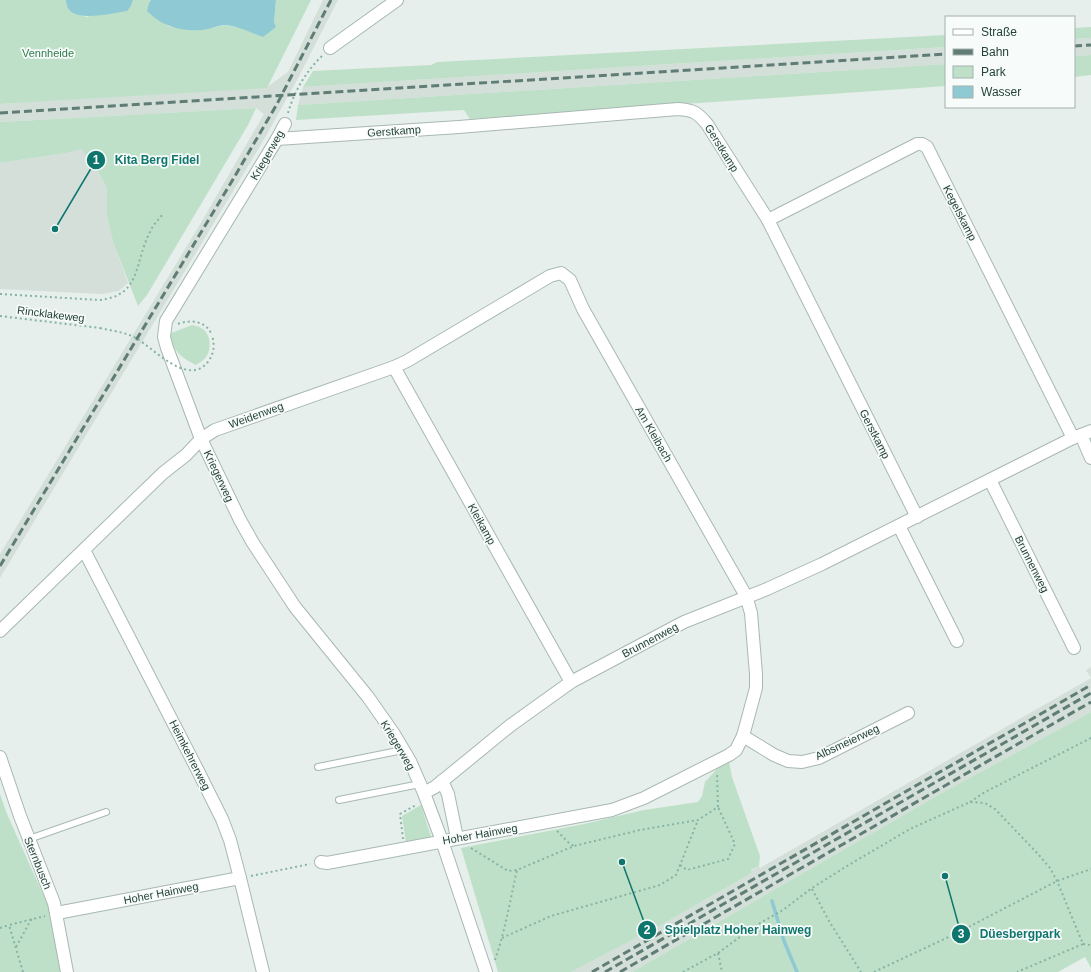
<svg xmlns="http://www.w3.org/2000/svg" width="1091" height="972" viewBox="0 0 1091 972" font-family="Helvetica,sans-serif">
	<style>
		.built { fill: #d4dfda }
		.green { fill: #bfe0c8 }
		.water { fill: #8ec9d4 }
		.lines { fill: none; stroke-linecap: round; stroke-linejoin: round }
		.stream { stroke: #8ec9d4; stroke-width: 3.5 }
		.service-casing { stroke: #a8b8b2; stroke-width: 8 }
		.minor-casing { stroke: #a8b8b2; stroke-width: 14 }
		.path { stroke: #86b3a5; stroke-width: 2; stroke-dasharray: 2 3; stroke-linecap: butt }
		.service { stroke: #fff; stroke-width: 6 }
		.minor { stroke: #fff; stroke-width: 12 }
		.rail { stroke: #5f7d75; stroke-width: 3; stroke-dasharray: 8 4; stroke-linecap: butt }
		.path-bridge { stroke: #86b3a5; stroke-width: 2; stroke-dasharray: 2 3; stroke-linecap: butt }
		.labels { text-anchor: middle; stroke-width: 3.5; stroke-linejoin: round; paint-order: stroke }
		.park-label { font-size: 11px; fill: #2d7a4b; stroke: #f7fbf9 }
		.street-label { font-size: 11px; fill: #24423a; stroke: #f7fbf9 }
		.leader { fill: none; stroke: #0f766e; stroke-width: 1.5 }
		.callout-dot { fill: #0f766e; stroke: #f7fbf9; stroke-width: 1.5 }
		.mark-label { font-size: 12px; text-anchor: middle; font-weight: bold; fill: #fff }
		.callout-label { font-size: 12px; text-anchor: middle; font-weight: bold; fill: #0f766e; stroke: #f7fbf9; stroke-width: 3.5; stroke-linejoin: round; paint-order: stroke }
	</style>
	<rect width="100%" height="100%" fill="#e6efeb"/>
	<g class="built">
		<path d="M323 0H338L296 82 262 143 0 578V554L202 221 264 114 256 108 0 122V104L267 87 288 72Z"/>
		<path d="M1091 38V55L1074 56V39Z"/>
		<path d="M946 47V64L298 105 303 87Z"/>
		<path d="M81 148 95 166 107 188V216L113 242 128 283 119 291 102 294 0 289V163L66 153Z"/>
		<path d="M1091 667V712L940 794 632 972H571L661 925 752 873 751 871 759 866 760 868 1091 678 1086 670Z"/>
	</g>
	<g class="green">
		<path d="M0 0H66V5L86 17 131 6 133 0H151L149 3 168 26 188 30H203L225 25 237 27 274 22 276 0H311L267 88 0 104Z"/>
		<path d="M1091 27V38L1074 39V28Z"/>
		<path d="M946 35V47L303 87 313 71 431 65 437 62Z"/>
		<path d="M1091 55V75L1074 77V56Z"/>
		<path d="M946 64V86L470 119 464 110 296 120 298 105Z"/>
		<path d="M256 108 248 125 147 295 138 306 113 242 107 216V188L95 166 81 149 66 153 0 163V122Z"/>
		<path d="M192 325C195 326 199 326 201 328 211 333 212 349 206 357 204 360 199 363 196 365 180 357 174 351 169 334Z"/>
		<path d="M1091 712V968L1085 957 1058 972H632L940 794Z"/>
		<path d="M729 761 732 777 760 856 759 866 751 870 752 873 661 925 571 972H498L461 848 584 824 644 810 698 802 702 796 705 782 723 762Z"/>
		<path d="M0 794 7 814 50 910 62 972H0Z"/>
		<path d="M421 805 431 837 406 843 402 816Z"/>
	</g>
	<g class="water">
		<path d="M66 0H133L131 6 127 11C111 13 66 26 66 0Z"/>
		<path d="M151 0H276L274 22 276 27 263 37C251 33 237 25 224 25 217 26 210 29 203 30 182 32 161 26 147 11L149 3Z"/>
	</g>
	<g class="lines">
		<path class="stream" d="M772 901 784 941 797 972"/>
		<defs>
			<g id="service">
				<path d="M318 767 403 750"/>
				<path d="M339 800 420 784"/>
				<path d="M29 839 106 812"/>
			</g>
			<g id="minor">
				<path d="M330 48 397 0"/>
				<path d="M285 124 277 139 166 321 164 337 167 348 201 439 240 520 253 543 295 607 368 697 394 734 410 761 424 793 442 841 486 972"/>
				<path d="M277 139 459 127 678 109C693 110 697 112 707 124L768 220 917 517"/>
				<path d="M768 220 917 144H922L927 147 1073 438"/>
				<path d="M394 367 571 682"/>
				<path d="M1081 435 1091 458"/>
				<path d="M990 480 1074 648"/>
				<path d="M899 526 957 641"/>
				<path d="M84 550 198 771 222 819 230 840 240 878 263 972"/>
				<path d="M0 631 163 473 186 455 201 439 215 430 394 367 407 361 550 276 561 273 570 280 583 309 746 596 751 613 756 674V688L743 736 736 750 729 755 644 798 612 810 327 863 321 862"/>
				<path d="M743 736 774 755 788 761 802 762 819 758 908 713"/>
				<path d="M0 757 20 816 54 903 67 972"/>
				<path d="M442 781 448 794 457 838"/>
				<path d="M424 793 435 787 511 725 571 682 684 622 767 589 822 564 1073 438 1091 431"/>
				<path d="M57 913 240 878"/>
			</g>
		</defs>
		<use href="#service" class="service-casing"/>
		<use href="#minor" class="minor-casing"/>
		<g class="path">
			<path d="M288 113C294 92 306 71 322 56"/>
			<path d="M0 294 99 300C142 296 134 262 150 232 153 225 158 220 163 214"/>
			<path d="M0 316 100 328"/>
			<path d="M178 324C191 319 206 321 212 335"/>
			<path d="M970 802 985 792 1091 738"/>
			<path d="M557 831 569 843 574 846"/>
			<path d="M403 839 400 814 416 805"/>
			<path d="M471 848 508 871 517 870 574 846 640 830 698 820 718 807 717 773"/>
			<path d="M680 865 687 870 728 859 735 844 718 807"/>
			<path d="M251 876 310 864"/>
			<path d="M812 889 829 921 861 972"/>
			<path d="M0 928 9 925"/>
			<path d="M502 938 551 916 660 885 676 875 698 820"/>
			<path d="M1083 944 1091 945"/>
			<path d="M16 947 32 918"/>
			<path d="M718 953 722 972"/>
			<path d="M495 960C505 931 510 901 517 870"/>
			<path d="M23 972 9 925 45 916"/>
			<path d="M683 972 718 953 755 926 783 910 812 888 847 866 910 829 970 802 985 803 995 809 1038 854 1050 868 1057 881 1083 944 1017 972"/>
			<path d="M874 972 957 933 1057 881 1091 869"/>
		</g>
		<use href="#service" class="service"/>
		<use href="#minor" class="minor"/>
		<g class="rail">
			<path d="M1074 46 1091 45"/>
			<path d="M0 113 946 54"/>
			<path d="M0 566 232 181 277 104 331 0"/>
			<path d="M592 972 1091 685"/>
			<path d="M605 972 1091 693"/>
			<path d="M620 972 1091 702"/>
		</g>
		<path class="path-bridge" d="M100 328C112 331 125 332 136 338 153 348 187 386 207 363 214 355 215 345 212 335"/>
	</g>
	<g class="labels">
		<g class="park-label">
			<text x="48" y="57">Vennheide</text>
		</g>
		<g class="street-label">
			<text transform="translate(394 131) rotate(-4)" y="4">Gerstkamp</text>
			<text transform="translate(722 148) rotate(58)" y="4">Gerstkamp</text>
			<text transform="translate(267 155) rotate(-60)" y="4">Kriegerweg</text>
			<text transform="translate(960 213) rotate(63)" y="4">Kegelskamp</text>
			<text transform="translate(51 314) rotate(7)" y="4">Rincklakeweg</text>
			<text transform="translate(256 415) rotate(-20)" y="4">Weidenweg</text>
			<text transform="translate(654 434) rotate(60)" y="4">Am Kleibach</text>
			<text transform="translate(875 434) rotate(63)" y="4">Gerstkamp</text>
			<text transform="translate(219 476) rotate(65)" y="4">Kriegerweg</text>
			<text transform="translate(482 524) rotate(61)" y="4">Kleikamp</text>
			<text transform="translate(1032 564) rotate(63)" y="4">Brunnenweg</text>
			<text transform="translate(650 640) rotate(-28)" y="4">Brunnenweg</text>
			<text transform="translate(847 742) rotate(-25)" y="4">Albsmeierweg</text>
			<text transform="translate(398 745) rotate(59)" y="4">Kriegerweg</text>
			<text transform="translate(190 755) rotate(63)" y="4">Heimkehrerweg</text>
			<text transform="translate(480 834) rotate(-10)" y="4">Hoher Hainweg</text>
			<text transform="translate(38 863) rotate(68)" y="4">Sternbusch</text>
			<text transform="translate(161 893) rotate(-11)" y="4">Hoher Hainweg</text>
		</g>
	</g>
	<path class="leader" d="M55 229L96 160M622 862L647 930M945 876L961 934"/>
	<g class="callout-dot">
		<circle cx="55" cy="229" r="4"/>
		<circle cx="622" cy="862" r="4"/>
		<circle cx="945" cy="876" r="4"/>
		<circle cx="96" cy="160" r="10"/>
		<circle cx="647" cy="930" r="10"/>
		<circle cx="961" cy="934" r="10"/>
	</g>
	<g class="mark-label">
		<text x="96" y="164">1</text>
		<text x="647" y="934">2</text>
		<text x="961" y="938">3</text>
	</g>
	<g class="callout-label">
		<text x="157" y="164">Kita Berg Fidel</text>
		<text x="738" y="934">Spielplatz Hoher Hainweg</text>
		<text x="1020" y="938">Düesbergpark</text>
	</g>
	<rect x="945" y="16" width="130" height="92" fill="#f7fbf9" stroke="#a3b1ad"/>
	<rect x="953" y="29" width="20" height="6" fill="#ffffff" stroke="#a3b1ad"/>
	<text x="981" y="36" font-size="12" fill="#24423a">Straße</text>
	<rect x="953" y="49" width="20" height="6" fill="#5f7d75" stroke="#a3b1ad"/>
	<text x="981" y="56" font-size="12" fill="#24423a">Bahn</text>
	<rect x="953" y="66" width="20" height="12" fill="#bfe0c8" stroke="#a3b1ad"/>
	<text x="981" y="76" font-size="12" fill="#24423a">Park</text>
	<rect x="953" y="86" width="20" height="12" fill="#8ec9d4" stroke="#a3b1ad"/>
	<text x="981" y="96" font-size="12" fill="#24423a">Wasser</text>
</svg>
